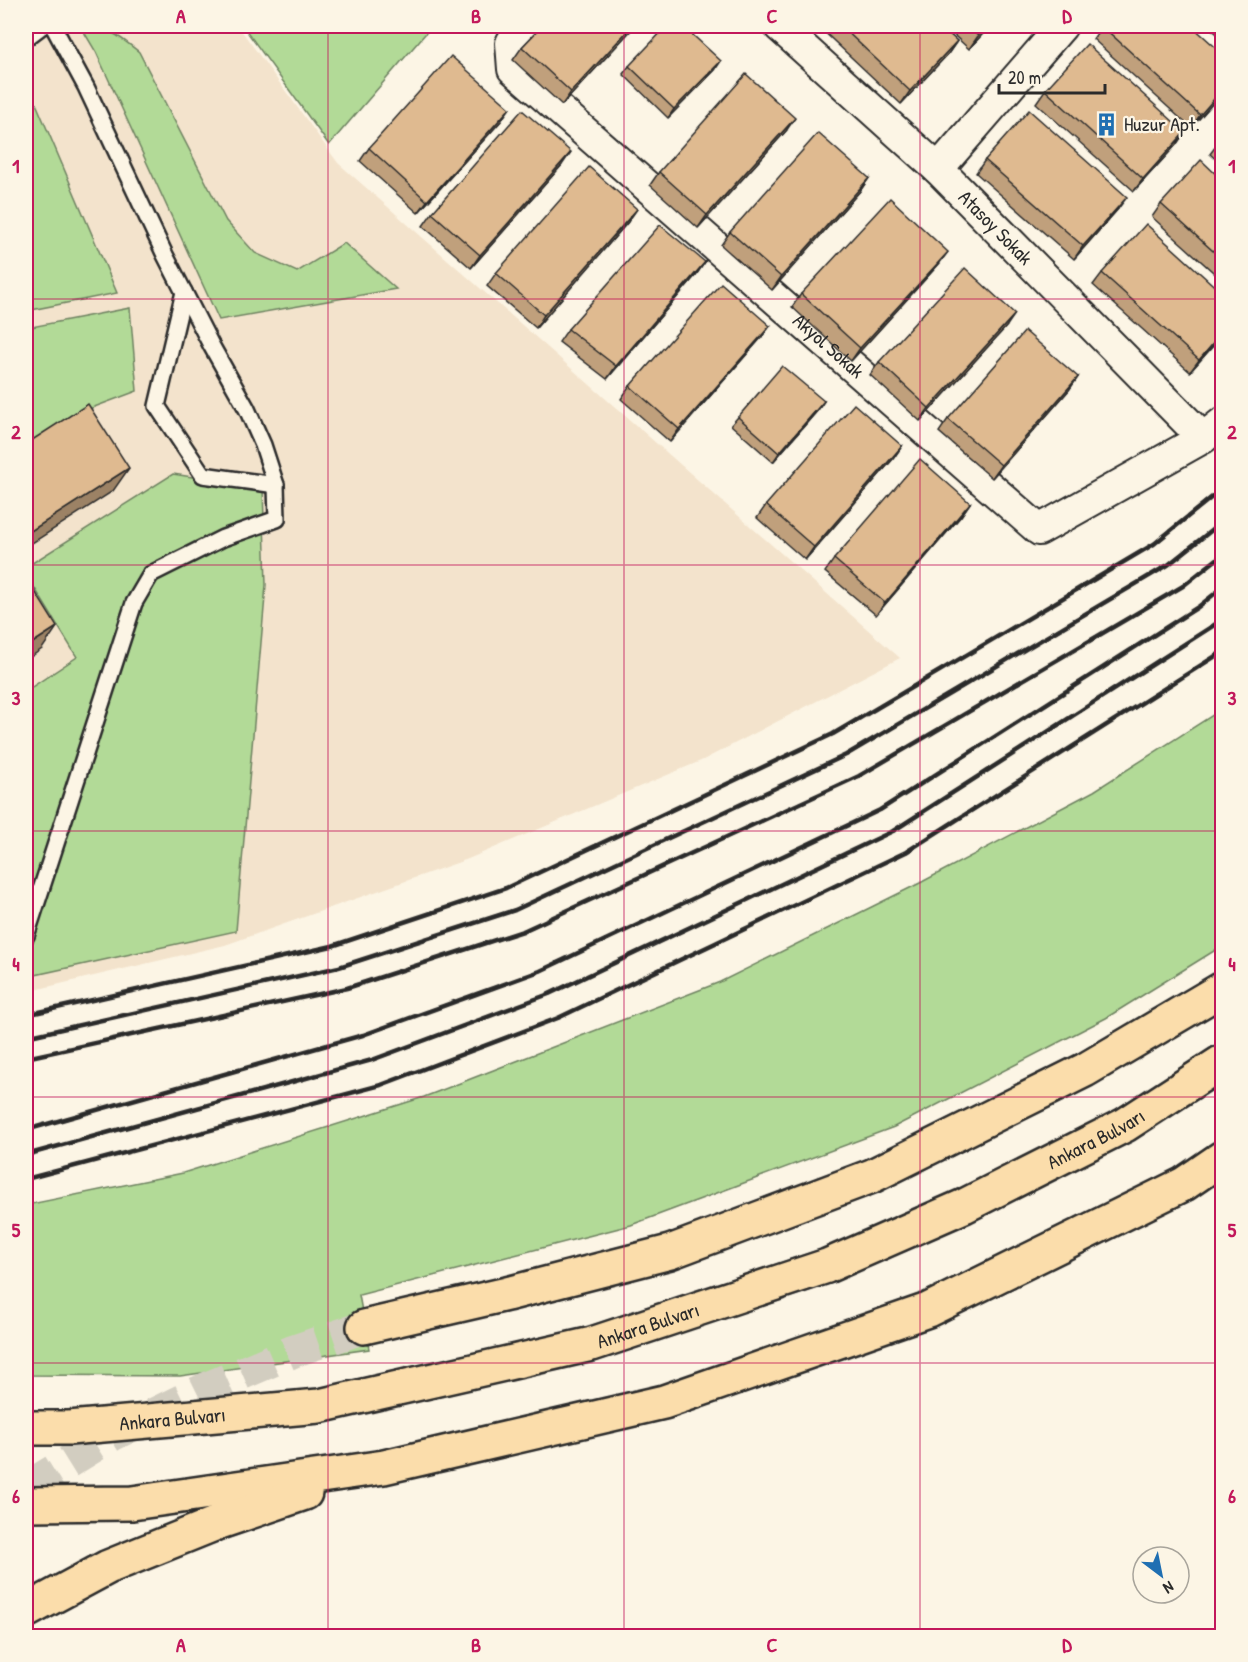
<svg xmlns="http://www.w3.org/2000/svg" width="1248" height="1662" viewBox="0 0 1248 1662" font-family="'Patrick Hand',sans-serif">
	<style>
		.built { fill: #f3e3cc }
		.green { fill: #b2da97; stroke: #6e8261; stroke-width: 1.5 }
		.lines { fill: none; stroke-linecap: round; stroke-linejoin: round }
		.primary-tunnel { stroke: #d2cdc0; stroke-width: 33; stroke-dasharray: 33 16; stroke-linecap: butt }
		.service-casing { stroke: #2b2b2b; stroke-width: 20 }
		.minor-casing { stroke: #2b2b2b; stroke-width: 34 }
		.primary-casing { stroke: #2b2b2b; stroke-width: 38 }
		.service { stroke: #fcf5e5; stroke-width: 15 }
		.minor { stroke: #fcf5e5; stroke-width: 30 }
		.primary { stroke: #fbddab; stroke-width: 33 }
		.rail { stroke: #2b2b2b; stroke-width: 4.5 }
		.wall { fill: #c0a07c; stroke: #2b2b2b; stroke-width: 1.5 }
		.shaded-wall { fill: #9c8265; stroke: #2b2b2b; stroke-width: 1.5 }
		.building { fill: #dfba90; stroke: #2b2b2b; stroke-width: 1.5 }
		.grid { fill: none; stroke: #c2185b; stroke-width: 1.5; stroke-opacity: 0.55 }
		.labels { text-anchor: middle; stroke-width: 4.5; stroke-linejoin: round; paint-order: stroke }
		.poi-label { font-size: 20px; fill: #2b2b2b; stroke: #fcf5e5; text-anchor: start }
		.street-label { font-size: 20px; fill: #2b2b2b; stroke: #fcf5e5 }
		.neatline { fill: none; stroke: #c2185b; stroke-width: 2 }
		.grid-label { font-size: 20px; text-anchor: middle; font-weight: bold; fill: #c2185b }
	</style>
	<rect width="100%" height="100%" fill="#fcf5e5"/>
	<filter id="ink" filterUnits="userSpaceOnUse"><feTurbulence type="fractalNoise" baseFrequency=".0167" numOctaves="2"/><feDisplacementMap in="SourceGraphic" scale="12" xChannelSelector="R" yChannelSelector="G"/><feConvolveMatrix kernelMatrix="1 2 1 2 8 2 1 2 1" color-interpolation-filters="sRGB"/></filter>
	<g filter="url(#ink)">
		<path class="built" d="M26 26H238L338 163 900 658 703 760 468 859 225 945 26 992Z"/>
		<g class="green">
			<path d="M243 26H432L329 145Z"/>
			<path d="M81 27C108 26 119 36 139 52L226 221 255 253 297 272 344 243 396 289 219 320 96 52Z"/>
			<path d="M32 94 117 293 26 311V98Z"/>
			<path d="M130 308 137 391 73 415 26 445V328Z"/>
			<path d="M173 474 263 488 266 585 236 931 26 977V691L77 657 26 574V567Z"/>
			<path d="M1222 709V946L1106 1018 894 1127 631 1225 359 1295 369 1349 180 1376 26 1375V1205L183 1173 424 1097 720 982 920 883 1094 791Z"/>
		</g>
		<g class="lines">
			<path class="primary-tunnel" d="M26 1488 112 1435 203 1390 294 1351 364 1327"/>
			<defs>
				<g id="service">
					<path d="M26 38 42 26"/>
					<path d="M184 292 157 406 203 475 276 485"/>
					<path d="M26 936 134 603 151 574 223 538 277 519 276 485 263 445 247 409 211 345 165 255 86 87 53 26"/>
				</g>
				<g id="minor">
					<path id="s1" d="M522 26 511 43 513 69 1039 530 1203 438 1222 423"/>
					<path id="s2" d="M779 26 938 169 1203 438"/>
					<path d="M938 169 1062 26"/>
				</g>
				<g id="primary">
					<path d="M364 1327 507 1294 670 1252 872 1176 1085 1070 1222 989"/>
					<path id="s3" d="M26 1428H69L319 1406 592 1344 827 1266 964 1206 1125 1125 1222 1062"/>
					<path d="M26 1504 132 1503 384 1467 664 1402 928 1310 1184 1184 1222 1158"/>
					<path d="M26 1611 108 1567 217 1523 305 1493"/>
				</g>
			</defs>
			<use href="#service" class="service-casing"/>
			<use href="#minor" class="minor-casing"/>
			<use href="#primary" class="primary-casing"/>
			<use href="#service" class="service"/>
			<use href="#minor" class="minor"/>
			<use href="#primary" class="primary"/>
			<g class="rail">
				<path d="M26 1015 332 946 506 888 833 734 1154 544 1222 489"/>
				<path d="M26 1037 339 967 515 910 846 755 1168 565 1222 522"/>
				<path d="M26 1058 347 988 523 931 859 776 1183 586 1222 555"/>
				<path d="M26 1130 363 1035 540 971 880 810 1198 607 1222 588"/>
				<path d="M26 1155 372 1060 549 994 893 831 1222 620"/>
				<path d="M26 1179 381 1085 558 1018 906 852 1222 652"/>
			</g>
		</g>
		<g class="wall">
			<path d="M542 26H635L562 105 513 60 522 47Z"/>
			<path d="M818 26H940L957 41 948 54 901 104Z"/>
			<path d="M944 26H990L969 49Z"/>
			<path d="M1102 26 1222 53V93L1191 128 1093 39Z"/>
			<path d="M1208 26H1222V38Z"/>
			<path d="M629 66 715 70 668 118 623 74Z"/>
			<path d="M1045 90 1185 132 1176 145 1134 191 1036 103Z"/>
			<path d="M501 121 418 213 360 161 369 148Z"/>
			<path d="M786 131 698 228 650 185 659 172Z"/>
			<path d="M1222 138V165L1210 154Z"/>
			<path d="M985 160 1118 209 1074 259 976 173Z"/>
			<path d="M562 165 471 268 423 226 432 213Z"/>
			<path d="M869 178 860 191 772 290 721 245 730 232Z"/>
			<path d="M1222 180V280L1152 217 1161 204Z"/>
			<path d="M628 222 536 328 487 286 496 273Z"/>
			<path d="M705 262 696 275 607 379 559 342 568 329Z"/>
			<path d="M939 264 851 361 792 307 801 294Z"/>
			<path d="M1102 273 1222 293V336L1190 372 1093 285Z"/>
			<path d="M770 326 761 338 670 442 621 399 630 386Z"/>
			<path d="M1006 327 920 421 870 375 879 362Z"/>
			<path d="M1078 377 1069 390 992 478 939 432 948 419Z"/>
			<path d="M824 401 818 410 773 462 731 425 738 417Z"/>
			<path d="M902 446 893 459 805 560 757 518 766 505Z"/>
			<path d="M970 503 961 516 876 615 825 572 834 559Z"/>
		</g>
		<g class="shaded-wall">
			<path d="M632 26H635L562 105 571 92Z"/>
			<path d="M987 26H990L969 49 978 36Z"/>
			<path d="M957 41 948 54 901 104 910 91Z"/>
			<path d="M721 61 715 70 668 118 674 109Z"/>
			<path d="M1222 90V93L1191 128 1200 115Z"/>
			<path d="M510 108 501 121 418 213 427 201Z"/>
			<path d="M795 118 786 131 698 228 707 215Z"/>
			<path d="M1185 132 1176 145 1134 191 1143 179Z"/>
			<path d="M571 152 562 165 471 268 480 255Z"/>
			<path d="M869 178 860 191 772 290 781 277Z"/>
			<path d="M1127 197 1118 209 1074 259 1083 246Z"/>
			<path d="M637 209 628 222 536 328 544 315Z"/>
			<path d="M948 252 939 264 851 361 860 348Z"/>
			<path d="M705 262 696 275 607 379 616 366Z"/>
			<path d="M1015 314 1006 327 920 421 929 408Z"/>
			<path d="M770 326 761 338 670 442 679 429Z"/>
			<path d="M1222 333V336L1190 372 1199 360Z"/>
			<path d="M1078 377 1069 390 992 478 1001 465Z"/>
			<path d="M824 401 818 410 773 462 779 453Z"/>
			<path d="M902 446 893 459 805 560 814 547Z"/>
			<path d="M129 468 113 491 26 547V534Z"/>
			<path d="M970 503 961 516 876 615 885 603Z"/>
			<path d="M57 627 42 649 26 660V647Z"/>
		</g>
		<g class="building">
			<path d="M542 26H632L571 92 522 47Z"/>
			<path d="M667 26H683L721 61 674 109 629 66Z"/>
			<path d="M841 26H940L957 41 910 91Z"/>
			<path d="M967 26H987L978 36Z"/>
			<path d="M1102 26H1192L1222 53V90L1200 115Z"/>
			<path d="M1087 44 1185 132 1143 179 1045 90Z"/>
			<path d="M451 56 510 108 427 201 369 148Z"/>
			<path d="M746 74 795 118 707 215 659 172Z"/>
			<path d="M522 110 571 152 480 255 432 213Z"/>
			<path d="M1029 110 1127 197 1083 246 985 160Z"/>
			<path d="M818 133 869 178 781 277 730 232Z"/>
			<path d="M1201 160 1222 180V259L1161 204Z"/>
			<path d="M589 167 637 209 544 315 496 273Z"/>
			<path d="M890 198 948 252 860 348 801 294Z"/>
			<path d="M1146 224 1222 293V333L1199 360 1102 273Z"/>
			<path d="M660 225 705 262 616 366 568 329Z"/>
			<path d="M965 268 1015 314 929 408 879 362Z"/>
			<path d="M721 283 770 326 679 429 630 386Z"/>
			<path d="M1025 331 1078 377 1001 465 948 419Z"/>
			<path d="M782 366 824 401 779 453 738 417Z"/>
			<path d="M88 404 129 468 26 534V444Z"/>
			<path d="M854 404 902 446 814 547 766 505Z"/>
			<path d="M920 459 970 503 885 603 834 559Z"/>
			<path d="M26 577 57 627 26 647Z"/>
		</g>
	</g>
	<path class="grid" d="M328 26V1636M624 26V1636M920 26V1636M26 299H1222M26 565H1222M26 831H1222M26 1097H1222M26 1363H1222"/>
	<defs>
		<symbol id="building-bare" viewBox="-9 -9 18 18"><path d="M-4-6H4V6H1V3H-1V6H-4ZM-2.5-4.3h1.7v1.8h-1.7ZM.8-4.3h1.7v1.8H.8ZM-2.5-1h1.7V.8h-1.7ZM.8-1h1.7V.8H.8Z" fill="#1f6fb2" stroke="#fcf5e5" stroke-width="2.5" paint-order="stroke"/></symbol>
	</defs>
	<g fill-rule="evenodd">
		<use href="#building-bare" x="1090" y="108" width="33" height="33"/>
	</g>
	<g class="labels">
		<g class="poi-label">
			<text x="1124" y="131">Huzur Apt.</text>
		</g>
		<g class="street-label">
			<text dy="7" stroke="none"><textPath href="#s2" startOffset="296">Atasoy Sokak</textPath></text>
			<text dy="7" stroke="none"><textPath href="#s1" startOffset="466">Akyol Sokak</textPath></text>
			<text dy="7" stroke="none"><textPath href="#s3" startOffset="1119">Ankara Bulvarı</textPath></text>
			<text dy="7" stroke="none"><textPath href="#s3" startOffset="633">Ankara Bulvarı</textPath></text>
			<text dy="7" stroke="none"><textPath href="#s3" startOffset="147">Ankara Bulvarı</textPath></text>
		</g>
	</g>
	<rect width="1248" height="1662" fill="none" stroke="#fcf5e5" stroke-width="66"/>
	<g transform="translate(1161 1575) rotate(148)"><circle r="28" fill="#fcf5e5" stroke="#a8a49b" stroke-width="1.5"/>
	<path d="M0-4.5L10 22L0 15L-10 22Z" fill="#1f6fb2"/>
	<text y="-9" font-size="16" font-weight="bold" text-anchor="middle" fill="#2b2b2b">N</text>
	</g>
	<path d="M999 84v9h106v-9" fill="none" stroke="#2b2b2b" stroke-width="3"/>
	<text x="1008" y="84" font-size="18" fill="#2b2b2b" stroke="#fcf5e5" stroke-width="4.5" paint-order="stroke">20 m</text>
	<rect x="33" y="33" width="1182" height="1596" class="neatline"/>
	<g class="grid-label">
		<text x="181" y="23">A</text>
		<text x="476" y="23">B</text>
		<text x="772" y="23">C</text>
		<text x="1067" y="23">D</text>
		<text x="16" y="173">1</text>
		<text x="1232" y="173">1</text>
		<text x="16" y="439">2</text>
		<text x="1232" y="439">2</text>
		<text x="16" y="705">3</text>
		<text x="1232" y="705">3</text>
		<text x="16" y="971">4</text>
		<text x="1232" y="971">4</text>
		<text x="16" y="1237">5</text>
		<text x="1232" y="1237">5</text>
		<text x="16" y="1503">6</text>
		<text x="1232" y="1503">6</text>
		<text x="181" y="1652">A</text>
		<text x="476" y="1652">B</text>
		<text x="772" y="1652">C</text>
		<text x="1067" y="1652">D</text>
	</g>
</svg>
